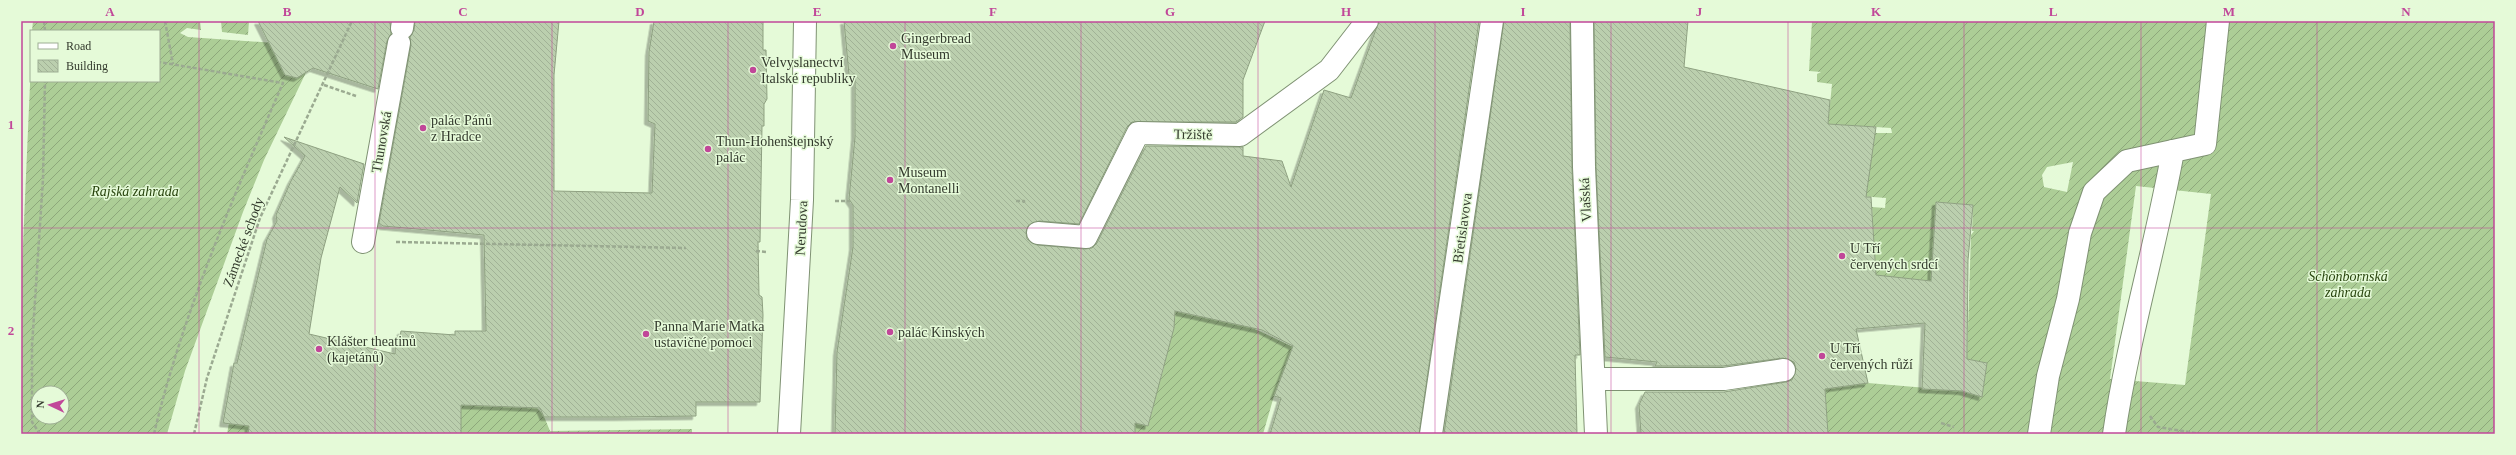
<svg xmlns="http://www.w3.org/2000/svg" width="2516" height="455" viewBox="0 0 2516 455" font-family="'Times New Roman',serif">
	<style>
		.garden { fill: url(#garden-furrows); fill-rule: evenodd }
		.building { fill: url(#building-back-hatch); stroke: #8ea081; filter: url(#shadow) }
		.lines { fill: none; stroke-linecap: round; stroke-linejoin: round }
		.lane-casing { stroke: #7f9273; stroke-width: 24 }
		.street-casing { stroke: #7f9273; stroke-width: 24 }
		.path { stroke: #9baa91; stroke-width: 2.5; stroke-dasharray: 4 2; stroke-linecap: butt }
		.lane { stroke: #fff; stroke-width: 22 }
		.street { stroke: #fff; stroke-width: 22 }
		.grid { fill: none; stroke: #c14799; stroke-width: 1; stroke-opacity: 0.55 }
		.poi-dot { fill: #c14799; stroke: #e5fad8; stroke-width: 1.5 }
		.labels { text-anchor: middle; stroke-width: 3; stroke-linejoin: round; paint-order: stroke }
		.poi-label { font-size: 14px; fill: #333a2d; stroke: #e5fad8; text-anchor: start }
		.street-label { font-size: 14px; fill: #333a2d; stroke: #e5fad8 }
		.park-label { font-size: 14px; font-style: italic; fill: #29450e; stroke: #e5fad8 }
		.neatline { fill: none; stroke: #c14799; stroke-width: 1.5 }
		.grid-label { font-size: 13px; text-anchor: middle; font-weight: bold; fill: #c14799 }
	</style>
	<defs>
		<pattern id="garden-furrows" width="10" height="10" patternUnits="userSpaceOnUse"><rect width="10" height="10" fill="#accd96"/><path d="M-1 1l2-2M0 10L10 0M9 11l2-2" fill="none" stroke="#8da77b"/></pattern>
		<pattern id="building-back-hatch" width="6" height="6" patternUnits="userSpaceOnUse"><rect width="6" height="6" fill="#bbcfae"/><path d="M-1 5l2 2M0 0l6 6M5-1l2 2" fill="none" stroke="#a1b296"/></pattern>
		<filter id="shadow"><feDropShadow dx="-3.5" dy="3.5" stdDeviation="0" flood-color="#0004"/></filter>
	</defs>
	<rect width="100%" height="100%" fill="#e5fad8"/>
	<g class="garden">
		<path d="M33 21H200L201 30 187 28 180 33 188 37 290 44 312 60 264 160 243 212 185 371 167 434H21V290L31 61V81H159V31H32ZM38 393H62V417H38Z"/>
		<path d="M221 21H249L248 35 222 32Z"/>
		<path d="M1812 21H2495V434H1828L1825 389 1868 383 1962 391 1982 397 1987 363 1967 359 1971 235 1974 231H1972L1973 205 1936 202 1931 281 1903 278 1876 282 1872 207 1885 208 1886 198 1777 190 1856 142H1874L1875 133H1892L1891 128 1828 124 1832 84 1817 82V74L1821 72 1809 71ZM2073 162 2067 192 2044 187 2042 175 2047 167ZM2136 186 2211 194 2185 385 2110 379Z"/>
		<path d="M1276 254 1255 329 1293 347 1274 396 1263 434H1135V423L1148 426 1153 408 1149 406 1158 377 1161 378 1164 367 1154 365 1165 317 1175 319V311L1201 317 1212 281Z"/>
		<path d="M461 405 537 408 543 414 550 431 692 429V434H461Z"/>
		<path d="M229 423 249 426V434H227Z"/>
	</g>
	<g class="building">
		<path d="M258 21H390L391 34 387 41 378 89 313 68 297 78 285 75Z"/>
		<path d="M415 21H559L554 75V191L652 193 655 124 648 121 649 52 654 21H763V50H766L767 99 764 104V126H762L760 242H758L759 295 762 297 763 315 760 402H696V416L618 417H544L540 408 461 405V434H248L249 426 223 423 234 363H237L267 239 277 221 276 215 291 181 305 156 284 137 364 164 357 203 340 187 321 258 309 334 395 354 396 337H400L401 331 455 335V331H486L484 235 383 226 379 223 411 45 410 37 414 30Z"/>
		<path d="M844 21H1265L1243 80V117L1236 122H1132L1127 127 1079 224 1039 221 1028 226 1026 232 1027 239 1037 245 1085 249 1092 248 1097 243 1146 146 1243 147V156L1282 161 1291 187 1324 90 1351 98 1379 21H1479L1419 434H1270L1281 398 1274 396 1293 346 1262 330 1175 311 1174 328 1148 426 1135 423V434H835L837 352 853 247V205L849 199 855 137V74L849 75Z"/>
		<path d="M1504 21H1570L1572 168 1580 355H1575L1577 434H1444Z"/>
		<path d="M1594 21H1688L1684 67 1830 100 1828 124 1876 127 1866 197H1871L1876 275 1931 281 1936 202 1973 205 1968 260 1967 359 1987 363 1982 397 1962 391 1922 389 1925 323 1856 329 1868 383 1825 389 1828 434H1641L1639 405 1645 392H1724L1786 382 1792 380 1796 369 1794 362 1783 358 1723 366H1655L1657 362 1605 357 1596 167Z"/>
	</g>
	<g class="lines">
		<defs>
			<g id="lane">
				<path d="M2039 434 2048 376 2068 299 2080 233 2094 192 2127 161 2173 151"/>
				<path d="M2114 434C2128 339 2156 246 2173 151L2205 144 2218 21"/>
			</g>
			<g id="street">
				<path d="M1582 21 1584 167 1596 434"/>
				<path d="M402 28 403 21"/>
				<path d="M1038 233 1086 237 1138 133 1240 135 1329 70 1367 21"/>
				<path d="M363 242 399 43"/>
				<path d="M1594 379H1724L1784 370"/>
				<path d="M789 434 802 200 805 21"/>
				<path d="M1431 434 1492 21"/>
			</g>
		</defs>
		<use href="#lane" class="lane-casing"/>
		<use href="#street" class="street-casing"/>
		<g class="path">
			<path d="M44 21 45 31"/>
			<path d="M165 21 173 64"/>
			<path d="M324 85 356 96"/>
			<path d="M835 201H850"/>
			<path d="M1016 201H1024V205"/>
			<path d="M396 242 686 248"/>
			<path d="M756 251 767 252"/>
			<path d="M2150 416 2158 427 2201 434"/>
			<path d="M1941 423 1954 427"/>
			<path d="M40 434 32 422V346L43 179 45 81"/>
			<path d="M154 434C182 315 234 195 283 83L159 62"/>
			<path d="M194 434 207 378 260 218 352 21"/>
		</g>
		<use href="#lane" class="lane"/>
		<use href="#street" class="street"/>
	</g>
	<path class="grid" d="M199 21V434M375 21V434M552 21V434M728 21V434M905 21V434M1081 21V434M1258 21V434M1435 21V434M1611 21V434M1788 21V434M1964 21V434M2141 21V434M2317 21V434M21 228H2495"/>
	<g class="poi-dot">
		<circle cx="893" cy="46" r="4"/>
		<circle cx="753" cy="70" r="4"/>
		<circle cx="423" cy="128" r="4"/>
		<circle cx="708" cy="149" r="4"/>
		<circle cx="890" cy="180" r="4"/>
		<circle cx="1842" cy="256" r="4"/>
		<circle cx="890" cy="332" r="4"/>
		<circle cx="646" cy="334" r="4"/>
		<circle cx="319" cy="349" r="4"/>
		<circle cx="1822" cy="356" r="4"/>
	</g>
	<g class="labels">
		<g class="poi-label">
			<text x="901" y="43">Gingerbread<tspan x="901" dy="16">Museum</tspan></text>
			<text x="761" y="67">Velvyslanectví<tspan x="761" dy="16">Italské republiky</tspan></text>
			<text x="431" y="125">palác Pánů<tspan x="431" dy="16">z Hradce</tspan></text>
			<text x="716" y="146">Thun-Hohenštejnský<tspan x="716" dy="16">palác</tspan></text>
			<text x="898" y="177">Museum<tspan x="898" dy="16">Montanelli</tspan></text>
			<text x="1850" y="253">U Tří<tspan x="1850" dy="16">červených srdcí</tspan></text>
			<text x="654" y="331">Panna Marie Matka<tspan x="654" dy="16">ustavičné pomoci</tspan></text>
			<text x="898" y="337">palác Kinských</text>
			<text x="327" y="346">Klášter theatinů<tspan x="327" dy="16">(kajetánů)</tspan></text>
			<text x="1830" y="353">U Tří<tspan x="1830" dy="16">červených růží</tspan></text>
		</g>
		<g class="street-label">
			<text transform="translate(1193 134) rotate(1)" y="5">Tržiště</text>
			<text transform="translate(381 142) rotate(-80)" y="5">Thunovská</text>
			<text transform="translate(1585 200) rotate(-93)" y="5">Vlašská</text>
			<text transform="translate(801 228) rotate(-87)" y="5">Nerudova</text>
			<text transform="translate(1462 228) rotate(-82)" y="5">Břetislavova</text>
			<text transform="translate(243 242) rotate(-70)" y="5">Zámecké schody</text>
		</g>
		<g class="park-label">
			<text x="135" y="196">Rajská zahrada</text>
			<text x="2348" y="281">Schönbornská<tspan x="2348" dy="16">zahrada</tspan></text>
		</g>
	</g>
	<rect width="2516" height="455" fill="none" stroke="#e5fad8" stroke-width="44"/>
	<rect x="30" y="30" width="130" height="52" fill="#e5fad8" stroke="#9ead94"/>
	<rect x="38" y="43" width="20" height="6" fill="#ffffff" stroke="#9ead94"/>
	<text x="66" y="50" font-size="12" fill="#333a2d">Road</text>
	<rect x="38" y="60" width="20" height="12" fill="url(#building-back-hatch)" stroke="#9ead94"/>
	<text x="66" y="70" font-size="12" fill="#333a2d">Building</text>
	<g transform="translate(50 405) rotate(274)"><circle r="19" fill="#e5fad8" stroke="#9ead94"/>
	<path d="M0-3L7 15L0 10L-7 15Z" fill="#c14799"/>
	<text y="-6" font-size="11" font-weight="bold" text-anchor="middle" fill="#333a2d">N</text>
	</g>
	<rect x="22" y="22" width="2472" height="411" class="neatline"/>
	<g class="grid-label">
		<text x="110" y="16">A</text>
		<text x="287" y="16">B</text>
		<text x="463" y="16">C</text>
		<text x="640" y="16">D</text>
		<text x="817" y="16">E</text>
		<text x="993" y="16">F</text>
		<text x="1170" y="16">G</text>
		<text x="1346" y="16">H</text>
		<text x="1523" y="16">I</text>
		<text x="1699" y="16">J</text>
		<text x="1876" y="16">K</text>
		<text x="2053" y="16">L</text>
		<text x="2229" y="16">M</text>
		<text x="2406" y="16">N</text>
		<text x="11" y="129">1</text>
		<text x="11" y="335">2</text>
	</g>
</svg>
